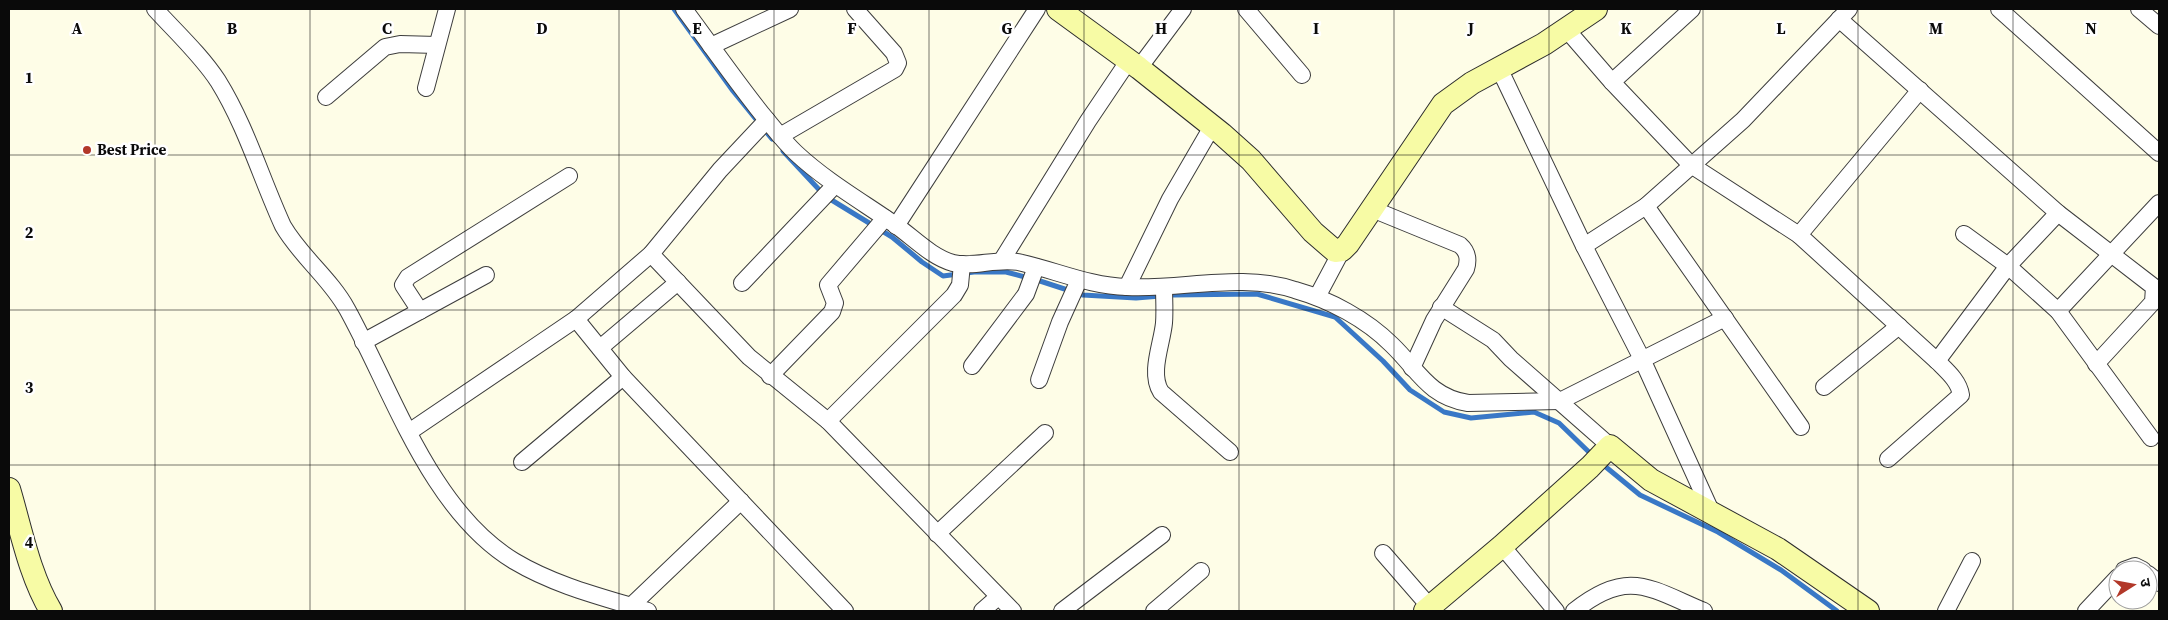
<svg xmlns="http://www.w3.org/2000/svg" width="2168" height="620" viewBox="0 0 2168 620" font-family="'Source Serif 4','Noto Sans Devanagari',serif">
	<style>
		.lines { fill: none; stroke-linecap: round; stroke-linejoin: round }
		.stream { stroke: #3978c6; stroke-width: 5 }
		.street-casing { stroke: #3d3d3d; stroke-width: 18 }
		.secondary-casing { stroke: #2c2c2c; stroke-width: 24 }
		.street { stroke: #fff; stroke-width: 16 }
		.secondary { stroke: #f7fba5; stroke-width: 22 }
		.grid { fill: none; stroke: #0a0a0a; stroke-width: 1; stroke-opacity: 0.55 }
		.poi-dot { fill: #b23829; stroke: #fff; stroke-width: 2 }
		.labels { text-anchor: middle; stroke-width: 5; stroke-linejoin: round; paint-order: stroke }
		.poi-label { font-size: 15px; font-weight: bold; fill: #0a0a0a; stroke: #fff; text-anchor: start }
		.grid-label { font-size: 16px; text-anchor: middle; font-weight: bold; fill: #0a0a0a; stroke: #fff; stroke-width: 5; stroke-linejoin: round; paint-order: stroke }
	</style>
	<rect width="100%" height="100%" fill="#fefde7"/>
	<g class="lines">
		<g class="stream">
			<path d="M674 9 733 91 772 139"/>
			<path d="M783 151 825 196 892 237 922 262 943 276 974 272H1006L1040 281 1083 295 1136 298 1173 295 1257 294 1335 317 1383 361 1410 390 1444 412 1471 418 1534 412 1559 423 1593 456"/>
			<path d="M1601 463 1640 495 1718 532 1781 570 1837 611"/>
		</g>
		<defs>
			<g id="street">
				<path d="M155 9C176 32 201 55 218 81 246 126 261 178 283 226 301 257 330 278 347 309 393 392 430 510 514 561 556 586 602 597 648 611"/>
				<path d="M684 9C710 44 735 80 762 114 773 127 783 141 796 153 826 181 861 201 894 224 913 237 931 257 953 263 973 268 996 258 1018 262 1055 270 1089 286 1127 287 1183 290 1241 272 1295 290 1330 300 1366 319 1392 345 1418 370 1429 397 1468 403L1560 401 1725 318"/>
				<path d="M1246 9 1302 75"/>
				<path d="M1999 9 2159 153"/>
				<path d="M2139 9 2159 26"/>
				<path d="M1839 19 2058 213 2154 287 2153 302 2096 364"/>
				<path d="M1567 30 1612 82 1691 165 1799 235 1937 361C1947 371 1959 381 1961 395L1888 459"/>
				<path d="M711 46 790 9"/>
				<path d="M1139 68 1183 9"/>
				<path d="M1499 68 1584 246 1642 359 1711 511"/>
				<path d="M1612 82 1692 9"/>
				<path d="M426 88 447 9"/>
				<path d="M326 97 385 47 400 44 437 45"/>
				<path d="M780 136 895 69 898 63 894 53 855 9"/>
				<path d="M1646 206 1801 427"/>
				<path d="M1372 209 1460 245C1468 252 1469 259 1466 269L1434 320 1412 368"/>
				<path d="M896 226 1037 9"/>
				<path d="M1964 234 2008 266 2058 311 2151 438"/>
				<path d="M1799 235 1920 90"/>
				<path d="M1584 246 1646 206 1743 120 1849 9"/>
				<path d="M651 254 749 357 828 421 1013 611"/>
				<path d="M1002 260 1088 121 1129 60"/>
				<path d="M742 283 835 185"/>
				<path d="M1127 287 1170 199 1213 125"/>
				<path d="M1164 287C1164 299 1165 310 1164 323 1162 344 1149 373 1161 392L1230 452"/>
				<path d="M1317 297 1342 250"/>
				<path d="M1441 307 1493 340 1511 359 1610 446"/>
				<path d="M420 311 403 285 408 277 569 176"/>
				<path d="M2058 311 2159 203"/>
				<path d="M576 319 623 377 845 611"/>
				<path d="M363 342 486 275"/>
				<path d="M600 348 678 282"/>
				<path d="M1937 361 2008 266 2058 213"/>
				<path d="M972 366 1026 294 1036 267"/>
				<path d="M770 376 832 312 835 303 828 285 885 218"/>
				<path d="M1039 380 1060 322 1079 280"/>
				<path d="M1824 387 1899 326"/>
				<path d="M828 421 954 295 960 285 962 264"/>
				<path d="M409 432 576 319 651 254 720 170 767 120"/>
				<path d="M522 462 623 377"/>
				<path d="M937 534 1045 433"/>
				<path d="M1502 546 1556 611"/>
				<path d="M1383 553 1430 607"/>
				<path d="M2124 570 2135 566 2143 570"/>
				<path d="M2148 574 2159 583"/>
				<path d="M631 606 741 501"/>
				<path d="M982 611 998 597"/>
				<path d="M1062 611 1162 535"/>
				<path d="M1154 611 1201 571"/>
				<path d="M1574 611C1628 568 1649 588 1704 611"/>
				<path d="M1946 611 1972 561"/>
				<path d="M2086 611 2118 577"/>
			</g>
			<g id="secondary">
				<path d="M1058 9 1139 68 1222 134 1251 160 1313 232 1335 251 1342 250 1348 244 1443 104 1472 83 1544 44 1596 9"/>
				<path d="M9 489C21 529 29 574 51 611"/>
				<path d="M1425 611 1502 546 1590 467 1610 446 1651 480 1778 549 1868 611"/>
			</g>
		</defs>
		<use href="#street" class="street-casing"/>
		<use href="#secondary" class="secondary-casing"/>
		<use href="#street" class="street"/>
		<use href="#secondary" class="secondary"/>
	</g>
	<path class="grid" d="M155 9V611M310 9V611M465 9V611M619 9V611M774 9V611M929 9V611M1084 9V611M1239 9V611M1394 9V611M1549 9V611M1703 9V611M1858 9V611M2013 9V611M9 155H2159M9 310H2159M9 465H2159"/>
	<circle class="poi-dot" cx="87" cy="150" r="5"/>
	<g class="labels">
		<g class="poi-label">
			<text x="97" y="155">Best Price</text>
		</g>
	</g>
	<g class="grid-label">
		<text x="77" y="34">A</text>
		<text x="232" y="34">B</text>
		<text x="387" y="34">C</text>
		<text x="542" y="34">D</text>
		<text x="697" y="34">E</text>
		<text x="852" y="34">F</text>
		<text x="1007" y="34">G</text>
		<text x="1161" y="34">H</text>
		<text x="1316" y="34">I</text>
		<text x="1471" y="34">J</text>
		<text x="1626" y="34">K</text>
		<text x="1781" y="34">L</text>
		<text x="1936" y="34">M</text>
		<text x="2091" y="34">N</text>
		<text x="29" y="83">1</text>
		<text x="29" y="238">2</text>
		<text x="29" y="393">3</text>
		<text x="29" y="548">4</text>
	</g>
	<rect width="2168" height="620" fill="none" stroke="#0a0a0a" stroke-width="20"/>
	<g transform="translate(2133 585) rotate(79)"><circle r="24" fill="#ffffff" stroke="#9d9d9d"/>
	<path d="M0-4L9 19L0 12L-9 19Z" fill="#b23829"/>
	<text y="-8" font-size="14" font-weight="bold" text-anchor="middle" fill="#0a0a0a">उ</text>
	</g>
</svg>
